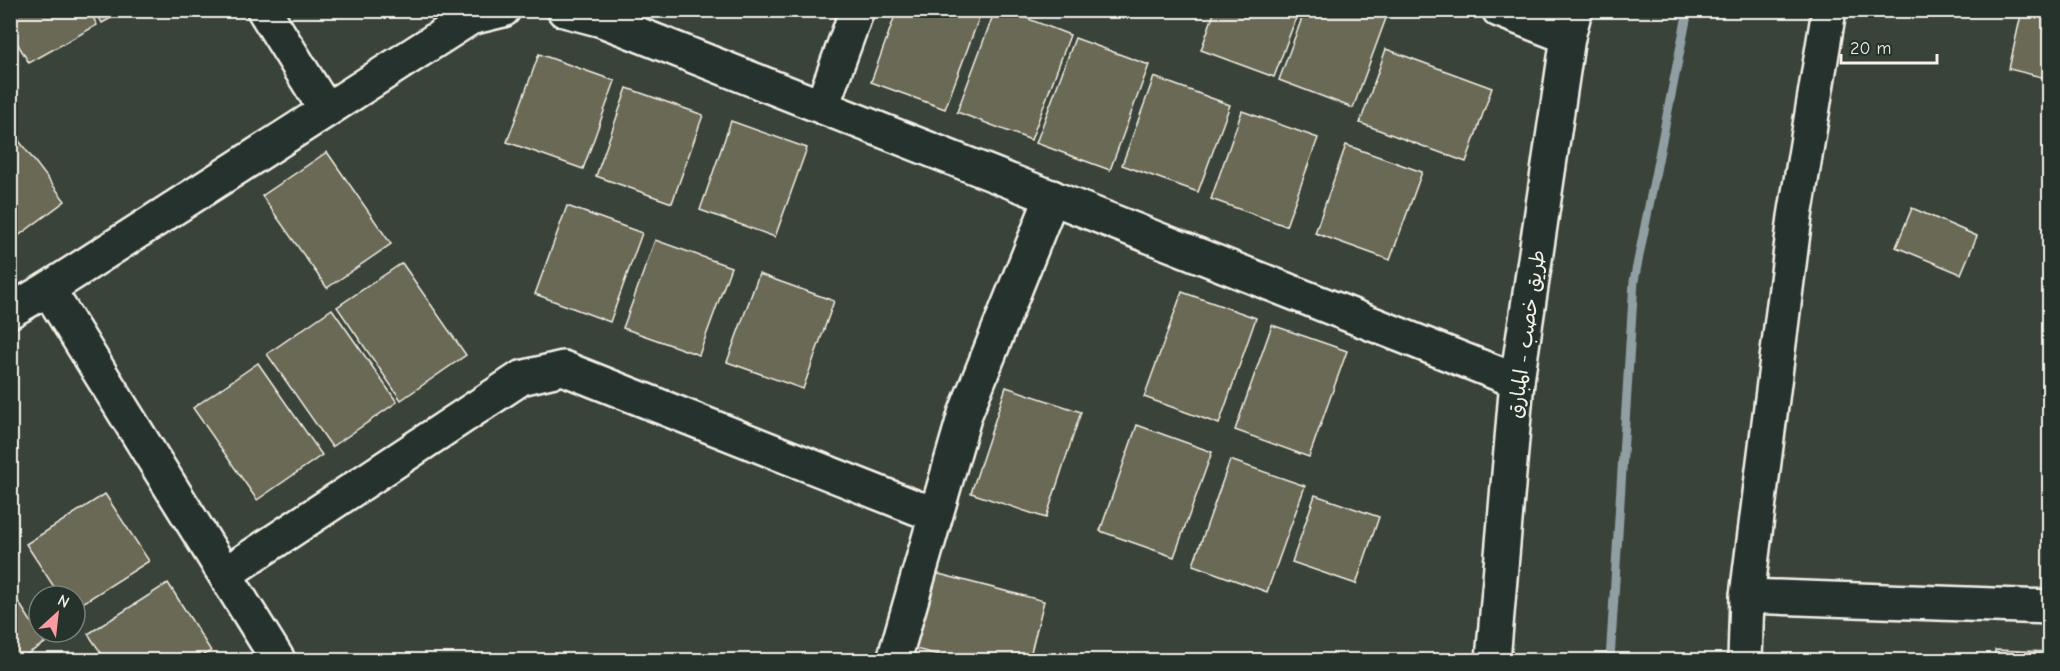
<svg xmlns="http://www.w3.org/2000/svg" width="2060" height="671" viewBox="0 0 2060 671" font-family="'Comic Neue','Playpen Sans Arabic',sans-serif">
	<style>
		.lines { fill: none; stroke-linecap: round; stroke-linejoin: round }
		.stream { stroke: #909fa2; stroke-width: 9 }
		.building { fill: #696954; stroke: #f4f1e8; stroke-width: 1.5 }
		.minor-casing { stroke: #f4f1e8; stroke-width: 38 }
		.major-casing { stroke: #f4f1e8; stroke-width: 38 }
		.minor { stroke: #26332d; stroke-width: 33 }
		.major { stroke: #26332d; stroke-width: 33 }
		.labels { text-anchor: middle; stroke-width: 4.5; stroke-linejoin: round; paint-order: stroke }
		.street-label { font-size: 20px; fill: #f4f1e8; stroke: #26332d }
	</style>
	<rect width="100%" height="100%" fill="#3a4339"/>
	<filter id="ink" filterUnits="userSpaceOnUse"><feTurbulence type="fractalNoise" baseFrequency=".0167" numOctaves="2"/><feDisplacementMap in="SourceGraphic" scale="12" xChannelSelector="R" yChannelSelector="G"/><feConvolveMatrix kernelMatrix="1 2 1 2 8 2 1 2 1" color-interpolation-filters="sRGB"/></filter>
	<g filter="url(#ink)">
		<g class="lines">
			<path class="stream" d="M1610 660 1634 281 1688 10"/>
		</g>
		<g class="building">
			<path d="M10 10H89L97 25 29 63 10 31Z"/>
			<path d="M95 10H126L102 23Z"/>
			<path d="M897 10H982L945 109 871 82Z"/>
			<path d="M995 10H1005L1070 35 1031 140 957 112Z"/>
			<path d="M1215 10H1299L1274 77 1201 50Z"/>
			<path d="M1305 10H1389L1353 108 1279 80Z"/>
			<path d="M2022 10H2050V79L2009 69Z"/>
			<path d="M1075 38 1149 65 1110 170 1036 143Z"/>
			<path d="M1386 49 1492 88 1466 162 1360 123Z"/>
			<path d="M539 54 615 81 583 169 507 142Z"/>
			<path d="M1154 77 1230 105 1198 192 1122 165Z"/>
			<path d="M627 88 703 115 672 203 596 176Z"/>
			<path d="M1242 111 1318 138 1286 226 1211 199Z"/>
			<path d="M731 121 807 148 775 237 700 210Z"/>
			<path d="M10 129 65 201 10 242Z"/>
			<path d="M1346 145 1422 172 1390 260 1315 233Z"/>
			<path d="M327 152 391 244 327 288 262 196Z"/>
			<path d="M567 206 642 233 610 322 535 294Z"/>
			<path d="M1912 208 1977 236 1961 274 1896 247Z"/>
			<path d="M655 240 731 267 699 355 623 328Z"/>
			<path d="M402 263 466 355 401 400 337 307Z"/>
			<path d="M759 274 834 301 803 389 727 362Z"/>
			<path d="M1182 292 1256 318 1219 424 1144 397Z"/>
			<path d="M332 309 397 402 332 447 267 354Z"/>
			<path d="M1272 325 1347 351 1309 457 1235 430Z"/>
			<path d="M258 363 322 455 257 500 193 408Z"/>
			<path d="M1006 387 1081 412 1046 518 971 493Z"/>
			<path d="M1137 425 1212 452 1174 557 1100 531Z"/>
			<path d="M1230 460 1305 486 1267 592 1193 565Z"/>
			<path d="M105 494 149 561 75 608V596H60L26 544Z"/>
			<path d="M1315 495 1379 517 1356 584 1292 562Z"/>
			<path d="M935 573 1044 601 1029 660H960L915 649Z"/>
			<path d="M168 583 211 651 196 660H106L88 634Z"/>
			<path d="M10 589 45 643 18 660H10Z"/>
			<path d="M1995 650 2050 652V660H1995Z"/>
		</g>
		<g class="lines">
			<defs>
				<g id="minor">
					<path d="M264 10 326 110"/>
					<path d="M564 10 602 20 1517 381"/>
					<path d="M1499 10 1568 37"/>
					<path d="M822 106 857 10"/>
					<path d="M48 289 278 660"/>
					<path d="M10 311 48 289 470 18 503 10"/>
					<path d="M225 574 521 378 563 368 917 508 936 512"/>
					<path d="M1747 596 2050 607"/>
					<path d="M894 660 965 414 1052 197"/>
					<path d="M1745 660 1747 596 1795 217 1829 10"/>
				</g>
				<path id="major" d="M1493 660 1517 381 1568 37 1575 10"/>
			</defs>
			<use href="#minor" class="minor-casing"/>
			<use href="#major" class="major-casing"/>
			<use href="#minor" class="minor"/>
			<use href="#major" class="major"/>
		</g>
	</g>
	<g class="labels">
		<g class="street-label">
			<text transform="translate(1526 334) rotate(-82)" y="7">طريق خصب - المبارق</text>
		</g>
	</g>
	<rect width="2060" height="671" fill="none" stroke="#26332d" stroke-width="36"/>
	<rect x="18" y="18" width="2024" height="635" fill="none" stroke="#f4f1e8" stroke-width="2" filter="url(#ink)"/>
	<g transform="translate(57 614) rotate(27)"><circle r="28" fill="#26332d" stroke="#787f78" stroke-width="1.5"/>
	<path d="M0-4.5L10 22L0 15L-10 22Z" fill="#ff9aa2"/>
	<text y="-9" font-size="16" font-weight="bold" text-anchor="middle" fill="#f4f1e8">N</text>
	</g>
	<path d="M1841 54v9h96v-9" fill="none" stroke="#f4f1e8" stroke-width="3"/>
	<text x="1850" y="54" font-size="18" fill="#f4f1e8" stroke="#26332d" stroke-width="4.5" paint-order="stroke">20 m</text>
</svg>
